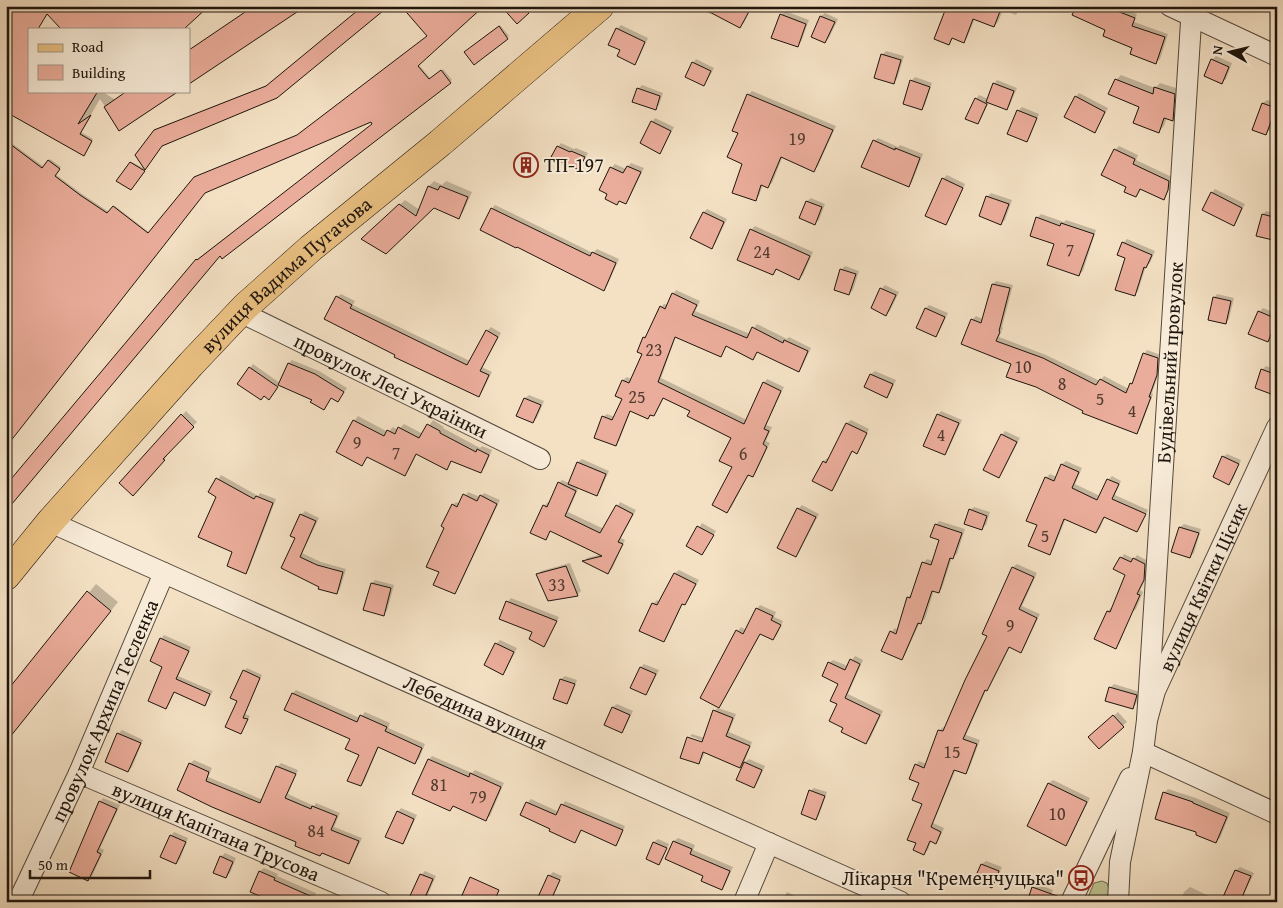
<svg xmlns="http://www.w3.org/2000/svg" width="1283" height="908" viewBox="0 0 1283 908" font-family="'Gentium Book Plus',serif">
	<style>
		.green { fill: #bfc291; stroke: #6e6c4f }
		.shadow { fill: #0003 }
		.building { fill: #ebad9b; stroke: #1e150d }
		.lines { fill: none; stroke-linecap: round; stroke-linejoin: round }
		.street-casing { stroke: #54483b; stroke-width: 22 }
		.primary-casing { stroke: #1e150d; stroke-width: 29 }
		.street { stroke: #f8ecd9; stroke-width: 20 }
		.primary { stroke: #eac082; stroke-width: 28 }
		.labels { text-anchor: middle; stroke-width: 4; stroke-linejoin: round; paint-order: stroke }
		.number-label { font-size: 18px; fill: #513b30 }
		.poi-label { font-size: 20px; fill: #1e150d; stroke: #f8ecd9; text-anchor: start }
		.street-label { font-size: 20px; fill: #1e150d; stroke: #f8ecd9 }
	</style>
	<rect width="100%" height="100%" fill="#f4e1c4"/>
	<filter id="stains"><feTurbulence type="fractalNoise" baseFrequency=".004" numOctaves="4"/><feColorMatrix values="0 0 0 0 .2 0 0 0 0 .09 0 0 0 0 .02 0 0 0 .5 -.17"/></filter>
	<radialGradient id="worn" r=".72"><stop offset=".6" stop-color="#630" stop-opacity="0"/><stop offset="1" stop-color="#630" stop-opacity=".3"/></radialGradient>
	<path class="green" d="M1102 881 1107 883 1109 889 1107 902H1086L1094 883Z"/>
	<g class="shadow">
		<path d="M6 6 47 13 29 29V91H101L141 115 120 129 100 99 81 132 93 139 85 153 6 110Z"/>
		<path d="M482 6 418 64 431 79 443 69 452 80 223 258 220 255 6 510 196 260 374 124 372 121 205 191 6 446V139L44 167 50 159 61 167 55 174 82 194 109 212 115 206 150 233 195 178 300 134 428 36Z"/>
		<path d="M503 6H526L530 11 517 22Z"/>
		<path d="M692 6H752L744 23 740 26 712 12 710 14Z"/>
		<path d="M948 6H1021L1016 15 1003 10 998 22 994 26 975 18 967 38 964 41 953 37 949 43Z"/>
		<path d="M1078 6H1117L1137 14 1134 22 1168 34 1160 59 1156 62 1107 29Z"/>
		<path d="M1250 6H1277V15Z"/>
		<path d="M785 11 809 20 801 42 797 46 781 15Z"/>
		<path d="M825 13 838 19 829 38 825 42 813 36 821 16Z"/>
		<path d="M500 25 509 36 474 63 466 52Z"/>
		<path d="M621 25 648 38 638 60 635 63 621 49 617 29Z"/>
		<path d="M886 51 904 56 897 79 894 82 882 55Z"/>
		<path d="M1216 56 1232 63 1226 79 1222 82 1212 60Z"/>
		<path d="M696 59 714 68 707 81 703 85 693 63Z"/>
		<path d="M1121 75 1155 88 1160 83 1179 89 1178 115 1173 120 1167 117 1164 126 1158 132 1140 106 1116 80Z"/>
		<path d="M915 77 932 83 925 105 922 108 911 81Z"/>
		<path d="M997 80 1017 88 1010 105 1007 109 989 102 981 119 978 123 976 99 979 95 988 99 994 84Z"/>
		<path d="M269 85 276 97 155 131 157 129Z"/>
		<path d="M642 85 663 93 659 105 655 109 638 89Z"/>
		<path d="M752 91 836 126 818 166 814 170 783 156 772 183 768 186 763 184 759 196 755 199 739 133 748 95Z"/>
		<path d="M1079 93 1108 108 1098 127 1095 131 1076 97Z"/>
		<path d="M1267 100 1277 103V110L1270 130 1266 133 1254 129 1263 103Z"/>
		<path d="M1022 107 1039 114 1030 137 1026 141 1018 111Z"/>
		<path d="M655 118 674 127 663 148 660 152 652 122Z"/>
		<path d="M878 138 898 147 900 145 923 154 912 182 908 186 874 141Z"/>
		<path d="M561 143 574 149 576 148 588 153 579 169 558 147Z"/>
		<path d="M1119 146 1138 155 1136 160 1172 177V185L1164 198 1142 188 1136 196 1128 187 1103 175 1115 150Z"/>
		<path d="M132 162 145 169 132 187 131 163Z"/>
		<path d="M631 163 644 168 629 199 625 202 620 200 616 204 609 194 601 190 611 168 615 164 626 169Z"/>
		<path d="M947 175 965 184 949 220 946 223 943 179Z"/>
		<path d="M434 181 442 185 446 181 472 192 463 212 458 217 433 207 385 252 363 239 405 200 420 210 429 186Z"/>
		<path d="M1215 189 1245 204 1237 221 1233 224 1212 193Z"/>
		<path d="M991 193 1012 200 1005 220 1001 223 980 215 988 196Z"/>
		<path d="M811 198 825 204 819 220 815 223 807 201Z"/>
		<path d="M495 205 593 253 597 249 619 259 607 286 603 289 492 209Z"/>
		<path d="M707 209 727 219 715 244 711 247 704 212Z"/>
		<path d="M1266 211 1277 214V240L1263 215Z"/>
		<path d="M1041 214 1064 222 1066 220 1096 230 1083 271 1079 275 1037 218Z"/>
		<path d="M755 226 813 252 803 275 799 278 778 268 773 274 751 230Z"/>
		<path d="M1127 239 1155 251 1150 263 1146 266 1138 291 1134 295 1126 258 1119 254 1123 243Z"/>
		<path d="M845 266 859 271 853 290 849 294 841 270Z"/>
		<path d="M996 281 1013 285 1002 327 1003 328 999 337 1046 355 1100 381 1104 376 1129 389 1135 380 1144 354 1147 350 1161 355 1160 370 1152 393 1153 394 1140 429 1136 432 1084 410 1012 363 972 320 976 316 983 319 993 284Z"/>
		<path d="M885 285 899 292 890 311 886 314 881 289Z"/>
		<path d="M676 290 700 301 695 311 750 334 757 324 787 339 789 337 811 348 802 367 798 370 758 351 753 358 727 345 721 355 676 336 661 378 747 420 764 383 767 379 784 387 766 425 772 427 766 441 770 443 756 472 752 476 749 474 731 508 727 511 734 467 732 437 692 411 664 397 657 411 648 418 631 410 619 441 615 445 603 417 607 414 615 417 623 398 616 395 623 380 627 377 632 379 644 353 639 352 644 337 647 334 661 307 664 304 668 305 673 294Z"/>
		<path d="M341 294 355 301 353 305 470 361 487 331 491 327 501 333 482 367 492 372 482 392 479 395 397 354 337 297Z"/>
		<path d="M1217 294 1234 298 1229 319 1226 323 1214 298Z"/>
		<path d="M929 305 948 313 939 332 936 336 917 328 926 308Z"/>
		<path d="M1263 308 1277 314V323L1271 337 1267 340 1259 312Z"/>
		<path d="M292 360 319 371 347 388 341 397 338 401 332 397 324 409 313 399 279 385 272 395 250 368 253 364 280 383 289 363Z"/>
		<path d="M1266 366 1277 370V381L1274 389 1270 392 1262 370Z"/>
		<path d="M875 371 896 380 890 393 887 396 866 387 871 374Z"/>
		<path d="M529 395 544 401 537 418 533 422 518 415 525 398Z"/>
		<path d="M186 411 197 422 166 455 167 456 133 494 120 483Z"/>
		<path d="M941 411 962 420 948 450 945 454 938 415Z"/>
		<path d="M358 416 388 432 393 427 398 430 404 424 423 434 433 420 444 427 443 428 480 448 482 446 492 450 485 467 480 472 453 460 446 468 417 453 409 470 404 474 368 456 362 465 354 421Z"/>
		<path d="M851 420 869 429 860 448 856 452 853 450 835 486 832 490 814 481 824 461 827 458 830 459 847 423Z"/>
		<path d="M1005 431 1020 438 1002 473 999 476 1002 435Z"/>
		<path d="M1227 454 1241 460 1233 479 1229 483 1223 457Z"/>
		<path d="M582 459 609 471 600 491 596 495 579 487 568 512 604 529 620 502 636 510 621 538 625 540 612 569 608 572 585 561 587 558 602 554 551 530 545 539 544 506 548 502 550 503 559 483 562 480 569 483 578 462Z"/>
		<path d="M1066 461 1082 468 1075 484 1100 496 1108 480 1112 476 1121 481 1115 495 1148 510 1140 527 1137 531 1105 516 1100 528 1096 532 1066 518 1053 550 1050 554 1038 525 1046 478 1050 474 1057 477 1062 464Z"/>
		<path d="M221 475 258 496 260 493 276 499 249 569 245 573 234 551 218 496 210 492Z"/>
		<path d="M468 492 480 497 484 493 500 500 458 589 455 593 440 572 445 527 453 505 456 502 460 504Z"/>
		<path d="M802 505 819 514 799 552 796 556 798 509Z"/>
		<path d="M974 507 990 512 986 525 982 528 970 510Z"/>
		<path d="M305 511 319 518 302 553 321 562 346 569 340 589 336 593 283 568 297 538 301 515Z"/>
		<path d="M939 521 965 529 957 554 952 557 942 588 939 592 934 590 925 619 920 622 905 655 902 658 891 632 895 628 898 630 908 597 912 594 923 563 927 559 934 561 941 539 936 525Z"/>
		<path d="M702 523 716 531 702 553 688 546Z"/>
		<path d="M1184 524 1201 529 1194 553 1190 557 1173 551 1180 527Z"/>
		<path d="M1124 554 1134 559 1137 555 1148 561 1147 576 1140 590 1143 592 1136 609 1132 612 1119 644 1115 647 1108 611 1111 608 1113 609 1126 574 1115 568Z"/>
		<path d="M570 563 581 591 577 595 549 599 538 575 541 571Z"/>
		<path d="M1017 564 1037 573 1022 606 1040 614 1024 648 1021 651 1010 646 990 686 986 690 966 735 980 740 969 769 965 773 956 769 933 823 944 828 939 839 936 842 931 841 928 850 924 853 917 843 924 804 916 765 919 761 927 764 940 730 943 727 946 728 988 636 984 634 1013 567Z"/>
		<path d="M679 570 699 580 688 600 683 603 667 637 664 641 653 604 657 600 660 602 675 573Z"/>
		<path d="M375 580 394 585 387 611 383 614 372 583Z"/>
		<path d="M96 584 118 602 6 742V694Z"/>
		<path d="M511 598 559 617 547 642 544 645 534 632 501 618 508 602Z"/>
		<path d="M760 605 776 612 774 617 783 621 777 635 773 639 761 633 722 703 719 706 702 697 738 631 741 627 746 630 757 609Z"/>
		<path d="M164 635 191 647 178 676 213 691 205 705 175 691 169 704 166 708 161 639Z"/>
		<path d="M500 640 517 648 506 670 503 673 486 665 496 644Z"/>
		<path d="M855 656 863 660 848 694 883 711 870 739 866 743 844 727 839 703 840 683 829 663 833 660 848 666Z"/>
		<path d="M644 664 659 670 649 690 646 694 632 687 641 667Z"/>
		<path d="M247 668 262 675 245 714 250 716 241 733 238 700 244 671Z"/>
		<path d="M565 676 577 680 570 699 567 702 554 698 561 679Z"/>
		<path d="M1114 684 1140 692 1136 704 1133 707 1110 688Z"/>
		<path d="M296 690 360 718 365 712 390 723 388 728 425 744 419 759 415 762 379 746 364 782 361 785 360 754 351 738 286 710 293 693Z"/>
		<path d="M617 704 633 711 625 728 622 732 605 724 613 707Z"/>
		<path d="M718 708 736 714 729 732 752 742 744 763 740 766 705 752 702 759 698 763 682 757 689 737 707 745 708 743 690 736 692 734 704 738 714 711Z"/>
		<path d="M1118 712 1127 722 1099 747 1090 737Z"/>
		<path d="M122 730 143 740 132 767 128 771 118 734Z"/>
		<path d="M432 756 472 773 475 770 504 783 490 816 486 819 454 805 450 809 429 759Z"/>
		<path d="M749 759 765 766 757 783 754 787 738 780 745 762Z"/>
		<path d="M194 760 212 768 208 777 263 800 278 766 281 763 298 770 288 794 314 806 316 803 340 813 334 827 362 838 352 859 349 863 213 806 190 764Z"/>
		<path d="M1053 780 1090 798 1069 840 1065 844 1028 826 1049 783Z"/>
		<path d="M814 788 827 792 819 815 816 818 810 791Z"/>
		<path d="M1168 789 1196 798 1230 813 1220 838 1216 842 1198 832 1164 793Z"/>
		<path d="M103 798 120 805 100 848 104 850 92 876 88 879 100 802Z"/>
		<path d="M531 799 559 812 565 801 625 826 619 841 616 844 582 830 575 841 527 803Z"/>
		<path d="M401 808 417 815 406 839 402 843 398 812Z"/>
		<path d="M174 832 188 838 180 859 176 863 171 836Z"/>
		<path d="M678 838 695 845 693 850 733 867 725 885 721 888 705 876 667 859 674 841Z"/>
		<path d="M658 839 669 844 662 860 659 863 647 858 654 842Z"/>
		<path d="M225 853 236 858 230 873 226 877 221 857Z"/>
		<path d="M986 861 1002 867 995 883 992 886 976 880 982 864Z"/>
		<path d="M1240 867 1254 873 1242 898 1239 902 1225 896 1236 870Z"/>
		<path d="M264 868 278 874 277 876 316 893 312 902 252 891 260 871Z"/>
		<path d="M425 871 436 876 426 899 423 902 421 875Z"/>
		<path d="M553 872 562 876 553 897 550 901 549 876Z"/>
		<path d="M1037 884 1053 890 1048 902 1034 888Z"/>
		<path d="M1190 887 1209 896 1207 902H1180L1184 892Z"/>
		<path d="M787 892 809 902H781Z"/>
		<path d="M664 895 679 902H660Z"/>
	</g>
	<g class="building">
		<path d="M6 6H209L184 29H61L47 14 38 29H29V91H98L78 124 91 115 80 134 92 141 84 156 6 112Z"/>
		<path d="M254 6H306L189 84V50Z"/>
		<path d="M363 6H389L277 98 162 146 145 170 135 155 154 130 266 86Z"/>
		<path d="M401 6H484L418 66 429 79 441 70 451 83 222 259 220 256 6 511V485L196 259 197 260 372 124 371 122 205 193 6 447V141L42 168 48 160 60 169 55 176 80 195 107 213 113 206 148 233 194 177 297 135 427 36Z"/>
		<path d="M501 6H523L529 13 517 24Z"/>
		<path d="M698 6H752L740 28Z"/>
		<path d="M944 6H1002L994 27 973 19 964 43 952 38 949 45 934 39 946 8Z"/>
		<path d="M1076 6H1104L1135 18 1132 26 1165 37 1156 64 1130 54 1132 48 1103 36 1105 30 1072 15Z"/>
		<path d="M780 14 806 24 798 47 771 38Z"/>
		<path d="M820 16 835 22 825 43 811 37Z"/>
		<path d="M499 26 508 39 474 65 464 52Z"/>
		<path d="M616 28 645 42 635 65 617 56 620 50 608 45Z"/>
		<path d="M881 54 901 60 894 84 874 78Z"/>
		<path d="M1211 59 1229 67 1222 84 1204 76Z"/>
		<path d="M692 62 711 71 704 86 685 77Z"/>
		<path d="M1115 79 1153 94 1154 87 1175 94 1173 121 1164 118 1159 133 1133 123 1139 107 1108 94Z"/>
		<path d="M910 80 930 87 922 110 903 104Z"/>
		<path d="M993 83 1014 91 1007 110 986 102Z"/>
		<path d="M637 88 660 96 656 110 632 102Z"/>
		<path d="M127 91H179L119 131 104 107Z"/>
		<path d="M747 94 833 130 814 172 781 157 768 188 761 185 756 201 732 193 742 164 727 157 738 133 732 131Z"/>
		<path d="M1075 96 1105 112 1095 133 1064 117Z"/>
		<path d="M975 98 987 104 978 124 965 119Z"/>
		<path d="M1262 103 1276 108 1266 135 1252 130Z"/>
		<path d="M1017 110 1037 118 1027 142 1007 134Z"/>
		<path d="M651 121 671 131 660 154 640 143Z"/>
		<path d="M873 140 895 150V148L920 158 909 187 861 167Z"/>
		<path d="M557 146 570 152 571 151 585 157 579 170 551 157Z"/>
		<path d="M1114 149 1135 159 1133 164 1169 181 1168 190 1164 200 1140 189 1136 197 1124 192 1126 187 1101 175Z"/>
		<path d="M130 162 145 171 131 190 116 181Z"/>
		<path d="M627 166 641 172 626 204 619 201 617 205 605 199 607 194 599 190 610 167 623 173Z"/>
		<path d="M942 178 963 188 946 225 925 216Z"/>
		<path d="M428 186 438 190 440 186 468 197 459 219 434 208 386 254 361 239 399 204 416 216Z"/>
		<path d="M1211 192 1242 208 1234 226 1202 210Z"/>
		<path d="M986 196 1009 204 1001 225 979 216Z"/>
		<path d="M806 201 822 207 815 225 799 218Z"/>
		<path d="M491 208 590 256 592 252 616 263 604 291 517 247 516 248 480 230Z"/>
		<path d="M703 212 724 222 712 249 690 238Z"/>
		<path d="M1262 214 1277 218V241L1256 236Z"/>
		<path d="M1036 217 1060 226 1061 223 1094 234 1079 276 1047 265 1054 244 1030 236Z"/>
		<path d="M750 229 810 256 799 280 776 269 773 275 737 260Z"/>
		<path d="M1122 242 1152 255 1146 268 1144 267 1135 296 1115 290 1125 258 1117 255Z"/>
		<path d="M840 269 856 274 849 295 834 290Z"/>
		<path d="M992 284 1010 288 999 331 1000 332 996 341 1043 358 1096 385 1100 379 1126 393 1130 383 1132 384 1143 353 1158 358 1157 375 1149 397H1151L1137 434 1082 413 1083 411 1036 387 1006 377 1011 364 961 344 971 319 981 323Z"/>
		<path d="M880 288 896 295 886 316 871 308Z"/>
		<path d="M672 293 697 305 692 315 747 338 752 327 783 343 784 340 808 351 799 372 757 352 753 360 726 346 721 357 675 337 658 382 744 424 763 382 781 391 764 429 769 431 763 444 767 447 753 477 748 475 727 513 712 505 732 467 719 461 731 438 687 416 690 411 663 398 654 416 650 415 648 419 630 411 616 446 594 438 602 416 612 420 622 399 615 396 622 380 629 383 642 354 637 352 643 337 645 338 660 306 665 309Z"/>
		<path d="M336 296 352 305 350 308 467 365 486 330 498 337 480 371 489 375 479 397 394 357 395 355 324 319Z"/>
		<path d="M1213 297 1231 301 1226 324 1208 320Z"/>
		<path d="M925 308 945 317 936 337 916 328Z"/>
		<path d="M1258 311 1277 319 1268 342 1248 334Z"/>
		<path d="M288 363 315 374 344 392 338 402 331 398 324 410 310 402 312 400 278 385Z"/>
		<path d="M249 367 278 387 269 400 264 396 261 400 237 384Z"/>
		<path d="M1261 369 1277 375 1271 394 1255 388Z"/>
		<path d="M870 374 893 384 887 398 864 387Z"/>
		<path d="M524 398 541 405 533 423 516 416Z"/>
		<path d="M181 414 194 427 163 459 165 460 133 496 119 483Z"/>
		<path d="M937 414 959 423 945 455 923 446Z"/>
		<path d="M353 420 384 436 387 430 395 434 398 427 419 438 427 424 440 431V433L476 452 477 449 489 455 481 473 451 461 447 470 416 454 405 476 367 457 362 466 336 452Z"/>
		<path d="M846 423 867 433 857 454 852 451 832 491 812 481 823 461 826 463Z"/>
		<path d="M1001 434 1017 442 999 478 983 470Z"/>
		<path d="M1222 456 1239 464 1229 485 1213 477Z"/>
		<path d="M577 462 606 474 597 496 568 484Z"/>
		<path d="M1061 464 1079 472 1072 488 1097 500 1107 479 1119 484 1112 499 1146 514 1137 532 1104 517 1096 533 1064 519 1050 555 1028 546 1037 525 1026 521 1035 500 1045 477 1054 481Z"/>
		<path d="M216 478 254 499 256 496 273 503 246 574 227 566 232 552 198 537 216 497 208 492Z"/>
		<path d="M558 482 576 491 565 516 600 533 616 505 633 514 618 542 623 544 608 574 582 561 602 556 550 531 546 540 530 533 543 505 547 507Z"/>
		<path d="M463 494 477 501 480 495 497 504 455 594 433 585 439 572 426 567 444 528 441 526 452 504 457 507Z"/>
		<path d="M797 508 816 517 796 557 777 548Z"/>
		<path d="M969 509 987 516 982 530 964 524Z"/>
		<path d="M300 514 316 521 300 557 317 565 343 572 337 594 318 589 319 587 281 568 295 538 290 536Z"/>
		<path d="M935 524 962 533 953 559 950 558 939 593 932 591 921 624 918 623 902 660 881 651 890 631 896 634 907 597 910 598 922 562 931 565 939 540 930 537Z"/>
		<path d="M697 526 714 535 702 555 686 546Z"/>
		<path d="M1179 527 1199 533 1190 558 1171 552Z"/>
		<path d="M1120 557 1131 562 1133 558 1145 564 1144 580 1137 594 1140 595 1116 649 1094 639 1107 611 1110 612 1125 575 1113 569Z"/>
		<path d="M566 566 578 596 548 601 536 574Z"/>
		<path d="M1012 567 1034 577 1019 609 1037 618 1021 653 1009 647 987 691 985 690 963 739 977 744 966 774 954 770 931 827 941 832 936 844 930 841 924 855 913 850 916 843 907 840 922 804 912 800 919 783 909 779 915 764 924 768 938 730 943 731 965 680 987 636 982 634Z"/>
		<path d="M674 573 696 584 685 605 682 604 664 642 639 631 652 603 657 605Z"/>
		<path d="M371 583 391 588 384 616 363 610Z"/>
		<path d="M87 591 111 611 6 742V692Z"/>
		<path d="M506 601 557 621 544 647 529 639 532 632 499 619Z"/>
		<path d="M756 608 773 616 771 620 781 625 773 640 760 634 719 708 700 698 736 630 743 634Z"/>
		<path d="M160 638 189 651 176 679 210 694 205 706 174 692 166 709 148 701 162 667 150 661Z"/>
		<path d="M495 643 514 652 503 675 484 665Z"/>
		<path d="M850 659 860 664 845 698 880 715 866 744 841 732 843 728 829 721 837 704 830 701 838 684 822 676 828 662 845 670Z"/>
		<path d="M640 667 656 674 646 695 630 688Z"/>
		<path d="M243 670 260 678 243 718 248 719 241 734 225 727 237 701 230 698Z"/>
		<path d="M560 679 575 684 567 704 553 699Z"/>
		<path d="M1109 687 1137 695 1133 709 1105 701Z"/>
		<path d="M292 693 357 722 360 715 387 727 385 731 422 748 415 764 378 747 361 786 347 781 359 755 345 749 350 739 284 710Z"/>
		<path d="M612 707 630 715 622 733 604 725Z"/>
		<path d="M713 710 733 718 726 736 750 746 740 768 703 752 699 764 680 758 687 737 702 742Z"/>
		<path d="M1113 715 1124 727 1099 749 1088 737Z"/>
		<path d="M117 733 141 743 128 772 105 762Z"/>
		<path d="M428 759 469 777 470 773 501 787 486 821 453 806 450 811 412 794Z"/>
		<path d="M744 762 762 770 754 788 736 780Z"/>
		<path d="M189 763 209 772 206 781 260 803 276 766 296 774 285 798 311 809 312 806 337 816 331 830 359 841 349 864 322 853 320 856 295 846 296 842 212 807 177 790Z"/>
		<path d="M1048 783 1087 802 1066 846 1027 826Z"/>
		<path d="M809 790 825 796 816 820 801 814Z"/>
		<path d="M1163 792 1193 802V803L1227 817 1216 843 1196 835V832L1155 819Z"/>
		<path d="M99 801 117 809 97 852 101 854 88 881 69 872Z"/>
		<path d="M526 802 556 815 561 804 623 830 616 846 581 830 575 843 549 831 550 829 520 815Z"/>
		<path d="M397 811 414 819 403 844 385 837Z"/>
		<path d="M170 835 186 842 176 864 160 857Z"/>
		<path d="M673 841 692 849 690 854 730 871 722 890 701 881 703 876 665 859Z"/>
		<path d="M653 842 667 848 659 865 646 859Z"/>
		<path d="M220 856 233 862 226 878 213 873Z"/>
		<path d="M981 864 999 871 992 888 974 880Z"/>
		<path d="M1235 870 1251 876 1240 902H1235L1223 897Z"/>
		<path d="M259 871 275 878 274 880 324 902H274L250 892Z"/>
		<path d="M420 874 433 879 423 902H418L409 898Z"/>
		<path d="M548 875 560 880 550 902 538 897Z"/>
		<path d="M470 877 499 890 494 902H459Z"/>
		<path d="M1032 887 1060 897 1059 902H1027Z"/>
	</g>
	<g class="lines">
		<defs>
			<g id="street">
				<path d="M1170 6 1277 56"/>
				<path id="s1" d="M240 312 540 459"/>
				<path id="s2" d="M50 522 901 902"/>
				<path id="s3" d="M1147 720 1192 6"/>
				<path d="M1143 752 1277 814"/>
				<path id="s4" d="M79 773 381 902"/>
				<path id="s5" d="M18 902 79 773 164 573"/>
				<path d="M744 902 769 843"/>
				<path d="M1071 902 1130 778"/>
				<path id="s6" d="M1118 902 1120 862 1143 752 1147 720 1155 691 1277 427"/>
			</g>
			<g id="primary">
				<path id="s7" d="M6 576 50 522 191 364 246 306 311 248 440 143 600 6"/>
			</g>
		</defs>
		<use href="#street" class="street-casing"/>
		<use href="#primary" class="primary-casing"/>
		<use href="#street" class="street"/>
		<use href="#primary" class="primary"/>
	</g>
	<defs>
		<symbol id="building-ring" viewBox="-11 -11 22 22"><circle r="9.5" fill="#f8ecd9" stroke="#8f2418" stroke-width="1.5"/><path d="M-4-6H4V6H1V3H-1V6H-4ZM-2.5-4.3h1.7v1.8h-1.7ZM.8-4.3h1.7v1.8H.8ZM-2.5-1h1.7V.8h-1.7ZM.8-1h1.7V.8H.8Z" fill="#8f2418"/></symbol>
		<symbol id="bus-ring" viewBox="-11 -11 22 22"><circle r="9.5" fill="#f8ecd9" stroke="#8f2418" stroke-width="1.5"/><path d="M-5-6H5V4H4V6H2V4H-2V6H-4V4H-5ZM-3.5-4V0h7V-4ZM-3.5 1.2v1.5H-2V1.2ZM2 1.2v1.5H3.5V1.2Z" fill="#8f2418"/></symbol>
	</defs>
	<g fill-rule="evenodd">
		<use href="#building-ring" x="512" y="151" width="28" height="28"/>
		<use href="#bus-ring" x="1067" y="864" width="28" height="28"/>
	</g>
	<g class="labels">
		<g class="number-label">
			<text x="797" y="145">19</text>
			<text x="1070" y="256">7</text>
			<text x="762" y="258">24</text>
			<text x="654" y="356">23</text>
			<text x="1023" y="373">10</text>
			<text x="1062" y="390">8</text>
			<text x="637" y="403">25</text>
			<text x="1100" y="405">5</text>
			<text x="1132" y="417">4</text>
			<text x="941" y="441">4</text>
			<text x="357" y="449">9</text>
			<text x="396" y="459">7</text>
			<text x="743" y="460">6</text>
			<text x="1045" y="542">5</text>
			<text x="557" y="591">33</text>
			<text x="1010" y="632">9</text>
			<text x="952" y="758">15</text>
			<text x="439" y="791">81</text>
			<text x="478" y="803">79</text>
			<text x="1057" y="820">10</text>
			<text x="316" y="837">84</text>
		</g>
		<g class="poi-label">
			<text x="544" y="172">ТП-197</text>
			<text x="1064" y="885" text-anchor="end">Лікарня "Кременчуцька"</text>
		</g>
		<g class="street-label">
			<text dy="7" stroke="none"><textPath href="#s7" startOffset="412">вулиця Вадима Пугачова</textPath></text>
			<text dy="7" stroke="none"><textPath href="#s3" startOffset="358">Будівельний провулок</textPath></text>
			<text dy="7" stroke="none"><textPath href="#s1" startOffset="168">провулок Лесі Українки</textPath></text>
			<text dy="7" stroke="none"><textPath href="#s6" startOffset="329">вулиця Квітки Цісик</textPath></text>
			<text dy="7" stroke="none"><textPath href="#s5" startOffset="210">провулок Архипа Тесленка</textPath></text>
			<text dy="7" stroke="none"><textPath href="#s2" startOffset="466">Лебедина вулиця</textPath></text>
			<text dy="7" stroke="none"><textPath href="#s4" startOffset="149">вулиця Капітана Трусова</textPath></text>
		</g>
	</g>
	<rect width="1283" height="908" fill="none" stroke="#f4e1c4" stroke-width="25"/>
	<rect x="8" y="8" width="1268" height="893" fill="none" stroke="#1e150d" stroke-width="2.5"/>
	<rect x="12" y="12" width="1258" height="883" fill="none" stroke="#1e150d"/>
	<rect x="28" y="28" width="162" height="65" fill="#f8ecd9" stroke="#a19687"/>
	<rect x="38" y="44" width="25" height="8" fill="#eac082" stroke="#a19687"/>
	<text x="72" y="52" font-size="15" fill="#1e150d">Road</text>
	<rect x="38" y="65" width="25" height="15" fill="#ebad9b" stroke="#a19687"/>
	<text x="72" y="78" font-size="15" fill="#1e150d">Building</text>
	<g transform="translate(1230 52) rotate(278)" stroke="#f8ecd9" stroke-width="4" paint-order="stroke">
	<path d="M0-4L9 19L0 12L-9 19Z" fill="#1e150d"/>
	<text y="-8" font-size="14" font-weight="bold" text-anchor="middle" fill="#1e150d">N</text>
	</g>
	<path d="M30 870v8h120v-8" fill="none" stroke="#1e150d" stroke-width="2.5"/>
	<text x="38" y="870" font-size="15" fill="#1e150d" stroke="#f8ecd9" stroke-width="4" paint-order="stroke">50 m</text>
	<rect width="100%" height="100%" filter="url(#stains)"/>
	<rect width="100%" height="100%" fill="url(#worn)"/>
</svg>
